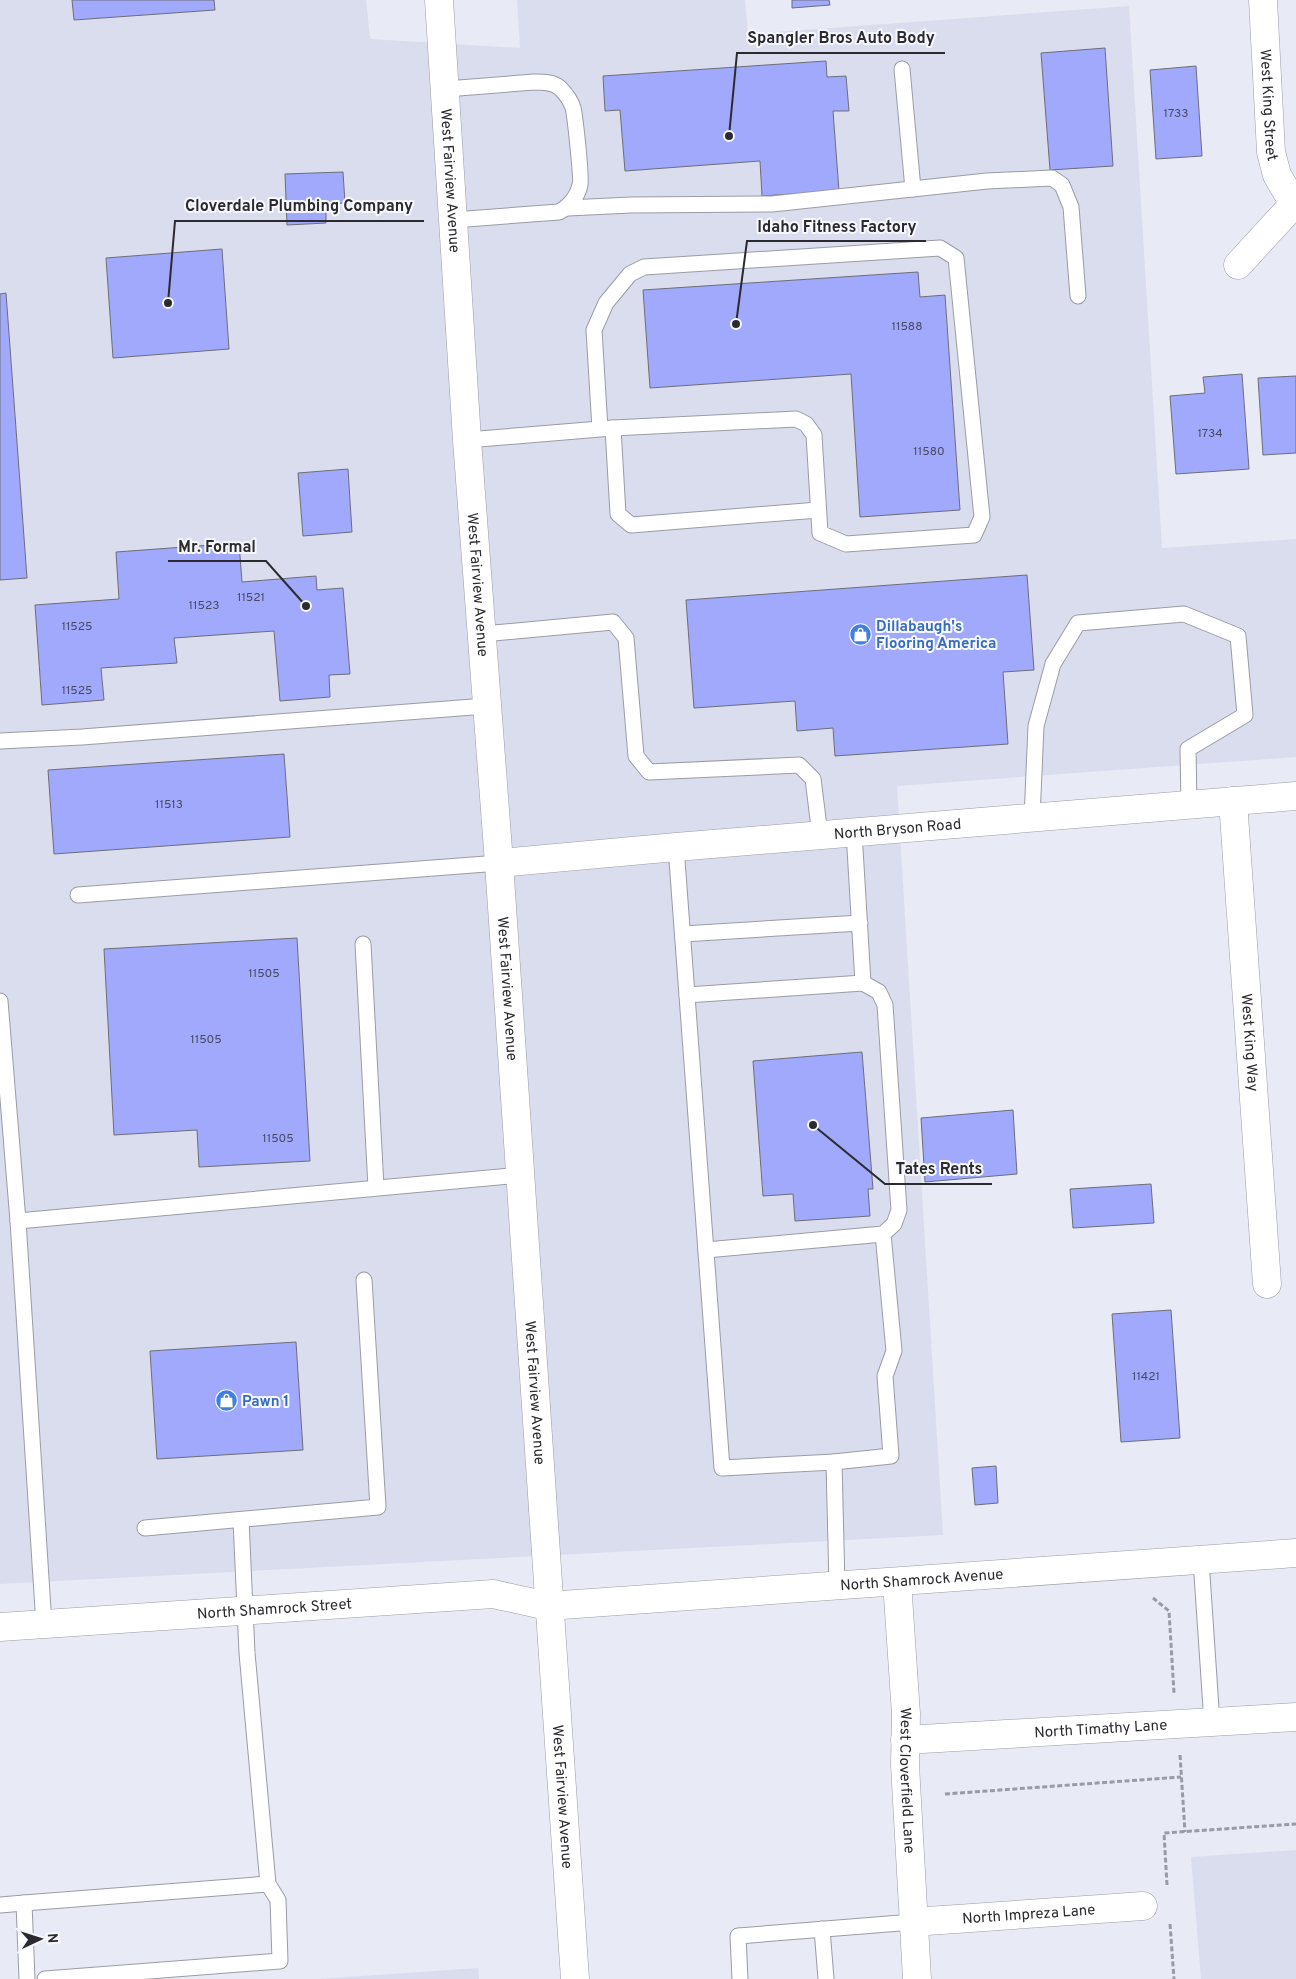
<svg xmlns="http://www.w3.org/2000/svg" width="1296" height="1979" viewBox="0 0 1296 1979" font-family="Overpass,sans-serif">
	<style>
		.built { fill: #daddee }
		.building { fill: #a0a9fc; stroke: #6d6e77 }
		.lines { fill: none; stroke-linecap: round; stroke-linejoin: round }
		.service-casing { stroke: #9a9ca5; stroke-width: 17 }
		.minor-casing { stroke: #9a9ca5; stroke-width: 29 }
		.tertiary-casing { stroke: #9a9ca5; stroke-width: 29 }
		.primary-casing { stroke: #9a9ca5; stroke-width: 29 }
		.path { stroke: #999aa3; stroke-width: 3; stroke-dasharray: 5 2.5; stroke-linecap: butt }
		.service { stroke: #fff; stroke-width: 15 }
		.minor { stroke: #fff; stroke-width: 28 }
		.tertiary { stroke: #fff; stroke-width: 28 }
		.primary { stroke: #fff; stroke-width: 28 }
		.labels { text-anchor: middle; stroke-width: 4; stroke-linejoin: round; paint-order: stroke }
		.number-label { font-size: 12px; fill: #484a62 }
		.street-label { font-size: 15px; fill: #2b2b2f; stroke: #f7f8fe }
		.shop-label { font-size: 15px; font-weight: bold; fill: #366cbe; stroke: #f7f8fe; text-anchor: start }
		.leader { fill: none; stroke: #2b2b2f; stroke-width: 2 }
		.callout-dot { fill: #2b2b2f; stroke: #f7f8fe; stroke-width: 2 }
		.callout-label { font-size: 16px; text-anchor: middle; font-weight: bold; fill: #2b2b2f; stroke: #f7f8fe; stroke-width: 4; stroke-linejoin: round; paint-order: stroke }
	</style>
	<rect width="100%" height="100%" fill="#e8eaf5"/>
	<g class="built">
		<path d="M0 0H366L370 39 520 48 517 0H745L748 34 1129 6 1162 548 1296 539V757L897 786 943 1535 0 1584Z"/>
		<path d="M1296 1850V1979H1201L1191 1857Z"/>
		<path d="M478 1968 479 1979H319Z"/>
	</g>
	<g class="building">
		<path d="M72 0H214L215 10 74 20Z"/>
		<path d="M792 0H829L830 5 792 8Z"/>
		<path d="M1105 48 1113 166 1050 170 1041 53Z"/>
		<path d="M826 61 827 77 846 76 849 111H833L839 191 762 196 760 161 625 171 620 110 605 111 603 76Z"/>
		<path d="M1196 66 1202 156 1156 159 1150 70Z"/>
		<path d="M343 172 345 203 326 204V223L287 225 285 174Z"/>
		<path d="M222 249 229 349 113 358 106 258Z"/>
		<path d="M918 272 920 297 945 295 960 510 860 517 851 374 650 388 643 290Z"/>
		<path d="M6 293 27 578 0 580V294Z"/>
		<path d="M1242 374 1249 469 1176 474 1170 396 1205 393 1203 377Z"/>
		<path d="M1296 376V453L1263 455 1258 378Z"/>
		<path d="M348 469 352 532 303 536 298 473Z"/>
		<path d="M239 543 242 582 316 576 317 590 343 588 350 674 329 675 330 697 280 701 274 631 174 638 177 663 101 668 104 700 42 705 35 605 119 599 116 552Z"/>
		<path d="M1027 575 1034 670 1003 672 1008 744 835 756 833 728 797 731 795 701 694 708 686 600Z"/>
		<path d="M284 754 290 837 54 854 48 770Z"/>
		<path d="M297 938 310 1161 199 1167 197 1130 114 1135 104 949Z"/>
		<path d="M862 1052 873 1189H868L870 1216 795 1221 793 1194 763 1196 753 1061Z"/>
		<path d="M1013 1110 1017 1174 925 1182 921 1118Z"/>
		<path d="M1151 1184 1154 1223 1073 1228 1070 1189Z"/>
		<path d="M1171 1310 1180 1438 1121 1442 1112 1314Z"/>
		<path d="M296 1342 303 1450 157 1459 150 1351Z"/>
		<path d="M996 1466 998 1503 975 1505 972 1468Z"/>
	</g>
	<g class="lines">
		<defs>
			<g id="service">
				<path d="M902 69 913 189"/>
				<path d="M446 89 534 82C543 82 553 82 560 88 565 93 571 101 573 108 575 115 582 180 580 185 577 198 570 206 559 212L453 220"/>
				<path d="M568 208 631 205 772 204 987 181 1052 178 1062 185 1071 207 1078 296"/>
				<path d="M613 428 618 514 631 525 818 510"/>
				<path d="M467 440 600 429 613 428 796 419 806 424 814 435 820 533 846 544 974 535 982 517 956 258 940 248 644 267 630 274 606 303 594 330 600 429"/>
				<path d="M483 634 613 622 626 638 636 756 649 772 799 765 813 779 820 835"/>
				<path d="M0 741 82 737 486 706"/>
				<path d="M1032 818 1036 726 1053 664 1078 623 1184 614 1238 636 1245 715 1188 749 1189 805"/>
				<path d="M854 832 863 983"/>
				<path d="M676 847 722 1468 834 1462 837 1586"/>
				<path d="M78 895 499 863"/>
				<path d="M683 934 860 923"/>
				<path d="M363 944 376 1187"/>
				<path d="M687 995 863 983 879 992 885 1005 899 1210 894 1224 883 1234 706 1250"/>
				<path d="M0 1001 18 1221 520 1175"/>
				<path d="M18 1221 44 1625"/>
				<path d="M834 1462 891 1456 885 1376 894 1351 883 1234"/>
				<path d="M145 1528 378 1507 364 1280"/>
				<path d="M1201 1560 1212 1723"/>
				<path d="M0 1905 24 1903"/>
				<path d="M822 1929 826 1979"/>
				<path d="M27 1979 24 1903 268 1884"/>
				<path d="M45 1979 280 1961 278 1900 268 1884 247 1653 241 1520"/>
				<path d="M740 1979 738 1936 913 1922"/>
			</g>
			<g id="minor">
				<path id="s1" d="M1263 0 1271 152 1277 175 1294 204"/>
				<path d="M1238 265 1294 204 1296 205"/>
				<path id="s2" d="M1233 801 1267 1284"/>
				<path id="s3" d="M499 863 676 847 1296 796"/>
				<path id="s4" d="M897 1582 906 1714 905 1765 917 1979"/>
				<path id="s5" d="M905 1740 1296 1717"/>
				<path id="s6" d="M913 1922 1143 1906"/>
			</g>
			<g id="tertiary">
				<path id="s7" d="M0 1627 493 1594 548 1606 1296 1553"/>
			</g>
			<g id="primary">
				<path id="s8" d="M439 0 467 440 499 863 575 1979"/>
			</g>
		</defs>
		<use href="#service" class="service-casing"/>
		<use href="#minor" class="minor-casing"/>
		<use href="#tertiary" class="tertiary-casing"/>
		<use href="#primary" class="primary-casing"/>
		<g class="path">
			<path d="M1153 1598 1169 1611 1174 1693"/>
			<path d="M1180 1755 1185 1832"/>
			<path d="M945 1794 1181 1777"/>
			<path d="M1167 1885 1164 1833 1296 1824"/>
			<path d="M1170 1924 1174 1979"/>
		</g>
		<use href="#service" class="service"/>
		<use href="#minor" class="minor"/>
		<use href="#tertiary" class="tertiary"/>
		<use href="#primary" class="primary"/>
	</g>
	<defs>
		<symbol id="shop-disc" viewBox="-11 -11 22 22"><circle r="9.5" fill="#3f7fe0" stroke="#f7f8fe"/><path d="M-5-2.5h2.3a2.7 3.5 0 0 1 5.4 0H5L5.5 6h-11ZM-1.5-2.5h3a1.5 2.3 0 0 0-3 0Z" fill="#fff"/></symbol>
	</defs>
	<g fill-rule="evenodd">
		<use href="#shop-disc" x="848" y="622" width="25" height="25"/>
		<use href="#shop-disc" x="214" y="1388" width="25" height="25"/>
	</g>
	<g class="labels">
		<g class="number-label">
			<text x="1176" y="117">1733</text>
			<text x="907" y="330">11588</text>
			<text x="1210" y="437">1734</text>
			<text x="929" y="455">11580</text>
			<text x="251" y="601">11521</text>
			<text x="204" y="609">11523</text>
			<text x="77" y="630">11525</text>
			<text x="77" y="694">11525</text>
			<text x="169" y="808">11513</text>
			<text x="264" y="977">11505</text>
			<text x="206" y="1043">11505</text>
			<text x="278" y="1142">11505</text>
			<text x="1146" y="1380">11421</text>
		</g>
		<g class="street-label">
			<text dy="5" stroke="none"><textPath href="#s1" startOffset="105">West King Street</textPath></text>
			<text dy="5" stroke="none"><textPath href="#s8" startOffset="181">West Fairview Avenue</textPath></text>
			<text dy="5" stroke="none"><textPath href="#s8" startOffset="586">West Fairview Avenue</textPath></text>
			<text dy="5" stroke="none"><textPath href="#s3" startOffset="400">North Bryson Road</textPath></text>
			<text dy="5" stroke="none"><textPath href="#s8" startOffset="991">West Fairview Avenue</textPath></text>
			<text dy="5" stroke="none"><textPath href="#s2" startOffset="242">West King Way</textPath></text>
			<text dy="5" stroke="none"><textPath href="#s8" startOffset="1396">West Fairview Avenue</textPath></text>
			<text dy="5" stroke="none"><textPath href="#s7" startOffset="925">North Shamrock Avenue</textPath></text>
			<text dy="5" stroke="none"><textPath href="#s7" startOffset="275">North Shamrock Street</textPath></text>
			<text dy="5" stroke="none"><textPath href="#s5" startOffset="196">North Timathy Lane</textPath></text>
			<text dy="5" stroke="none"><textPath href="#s4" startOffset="199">West Cloverfield Lane</textPath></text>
			<text dy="5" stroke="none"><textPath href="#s8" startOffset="1801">West Fairview Avenue</textPath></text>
			<text dy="5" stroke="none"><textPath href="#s6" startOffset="116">North Impreza Lane</textPath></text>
		</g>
		<g class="shop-label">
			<text x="876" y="631">Dillabaugh's<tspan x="876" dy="17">Flooring America</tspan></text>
			<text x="242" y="1406">Pawn 1</text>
		</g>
	</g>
	<path class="leader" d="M729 136L737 53H945M168 303L175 221H424M736 324L747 241H926M306 606L266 561H168M813 1125L885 1184H992"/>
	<g class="callout-dot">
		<circle cx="729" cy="136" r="5"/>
		<circle cx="168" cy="303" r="5"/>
		<circle cx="736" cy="324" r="5"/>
		<circle cx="306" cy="606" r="5"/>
		<circle cx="813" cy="1125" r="5"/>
	</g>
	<g class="callout-label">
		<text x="841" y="43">Spangler Bros Auto Body</text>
		<text x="299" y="211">Cloverdale Plumbing Company</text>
		<text x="837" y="232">Idaho Fitness Factory</text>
		<text x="217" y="552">Mr. Formal</text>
		<text x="939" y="1174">Tates Rents</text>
	</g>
	<g transform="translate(40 1939) rotate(86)" stroke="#f7f8fe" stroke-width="4" paint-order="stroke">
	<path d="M0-4L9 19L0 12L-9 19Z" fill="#2b2b2f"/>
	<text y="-8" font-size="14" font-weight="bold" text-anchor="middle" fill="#2b2b2f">N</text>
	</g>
</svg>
